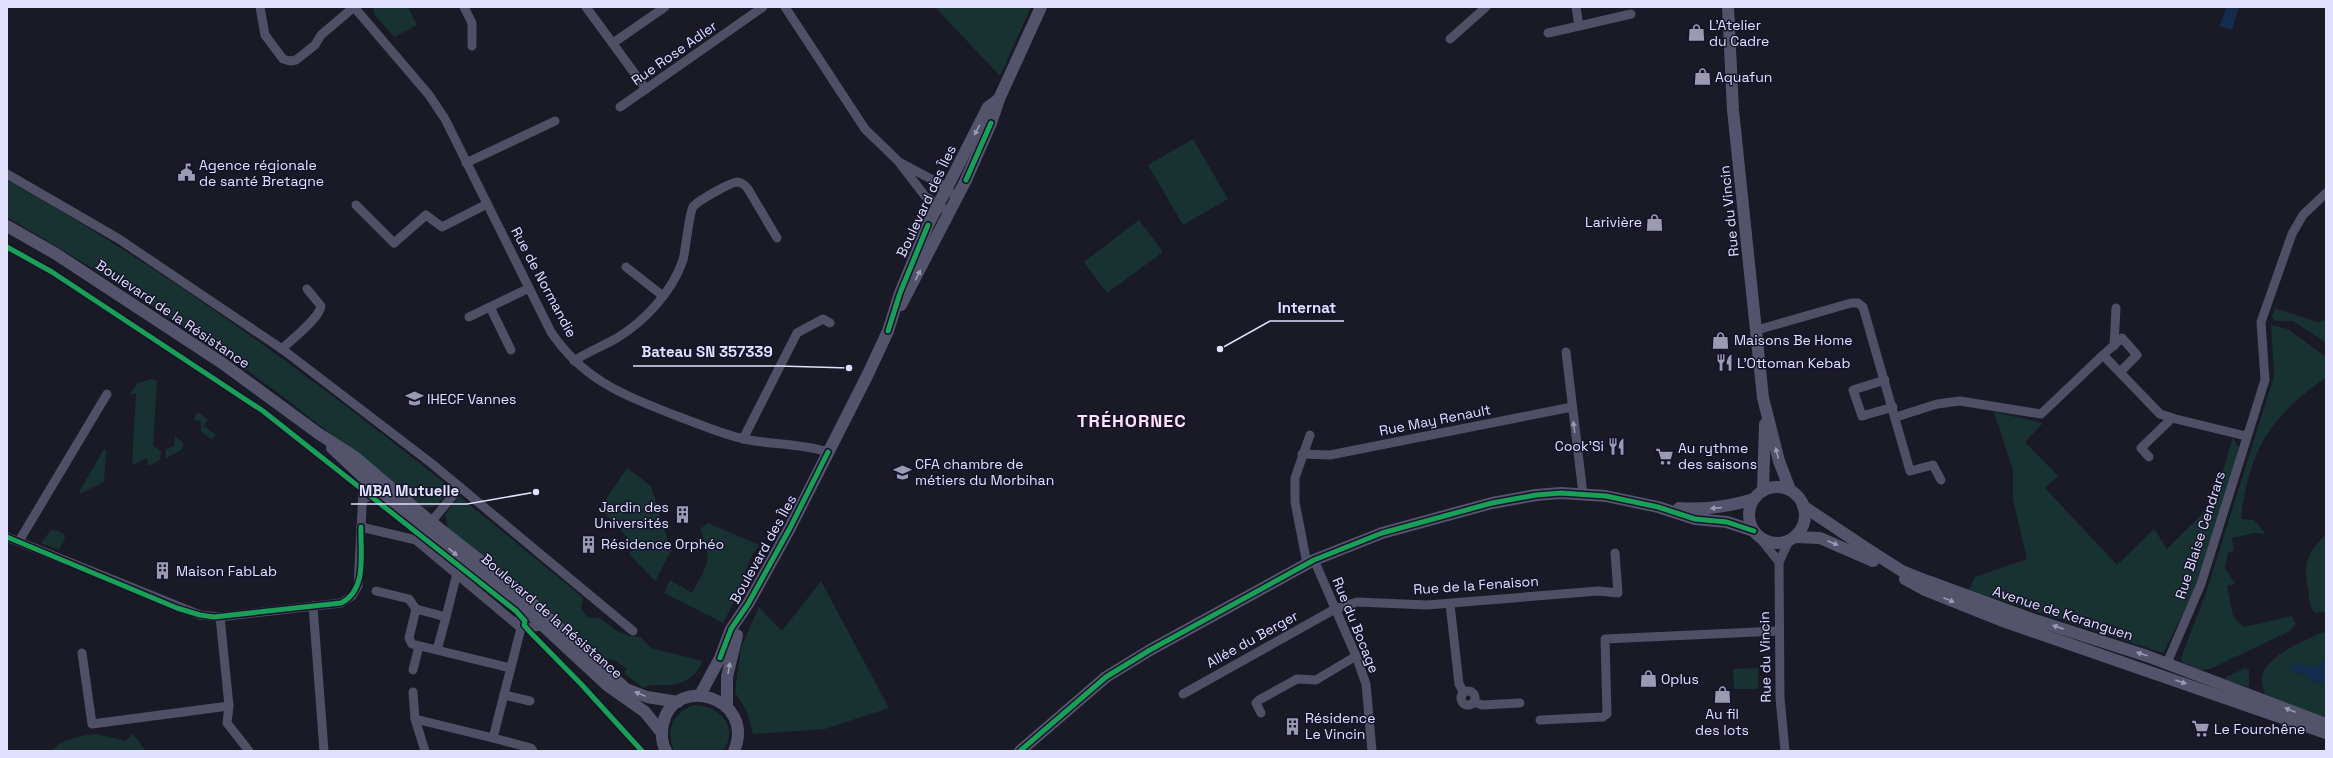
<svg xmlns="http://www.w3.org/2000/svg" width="2333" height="758" viewBox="0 0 2333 758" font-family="'Space Grotesk',sans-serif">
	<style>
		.green { fill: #173231 }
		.water { fill: #132b4d }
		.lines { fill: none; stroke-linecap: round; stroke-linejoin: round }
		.street { stroke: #4f4f66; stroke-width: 9 }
		.secondary { stroke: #53536c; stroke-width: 12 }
		.cycleway-casing { stroke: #16132c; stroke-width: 8 }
		.cycleway { stroke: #1a9f57; stroke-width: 5 }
		.oneway { fill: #9a9ab5 }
		.oneway2 { fill: #9898b2 }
		.labels { text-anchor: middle; stroke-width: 3; stroke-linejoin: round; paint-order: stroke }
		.poi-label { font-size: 14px; fill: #e1e0fe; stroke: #16132c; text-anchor: start }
		.street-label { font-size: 14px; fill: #e1e0fe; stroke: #16132c }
		.district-label { font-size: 18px; font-weight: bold; letter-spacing: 1px; fill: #fee1f5; stroke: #16132c }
		.leader { fill: none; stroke: #e1e0fe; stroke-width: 1.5 }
		.callout-dot { fill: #e1e0fe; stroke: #16132c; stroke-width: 1.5 }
		.callout-label { font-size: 15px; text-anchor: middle; font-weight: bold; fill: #e1e0fe; stroke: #16132c; stroke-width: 3; stroke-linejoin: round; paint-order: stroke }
	</style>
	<rect width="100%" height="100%" fill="#1a1926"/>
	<g class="green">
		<path d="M373 7H408L417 25 394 37 374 14Z"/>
		<path d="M935 7H1031L1000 76Z"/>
		<path d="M1193 139 1228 199 1183 225 1148 165Z"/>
		<path d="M7 180C163 267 306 373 446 484L447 493C440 503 435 511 422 506 364 464 311 415 252 374 173 318 90 266 7 217Z"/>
		<path d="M1139 220 1163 252 1107 293 1084 262Z"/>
		<path d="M2275 308 2317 322 2326 320V343L2293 321H2274L2272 316Z"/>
		<path d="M2271 325 2288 329 2326 357V378C2270 415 2248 453 2241 519L2254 520 2266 534 2254 533 2232 538 2234 551 2228 552 2225 568 2235 584 2227 586 2233 616 2243 627 2292 616 2296 624 2290 631 2210 669 2201 670 2182 662 2181 658 2206 593 2274 376Z"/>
		<path d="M151 379 157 381 153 446 161 451 160 460 148 466 147 458 132 465 136 393 129 395 138 383Z"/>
		<path d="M1994 412 2043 423 2025 442 2058 476 2045 488 2117 565 2154 529 2167 549 2214 502 2233 437 2239 448 2196 589 2163 653 1969 590 1975 577 2027 559 2013 499V470Z"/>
		<path d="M199 413 208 420 204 426 216 435 212 439 227 452 201 431V421L194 420 196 414Z"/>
		<path d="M175 436 183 443 182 450 166 458V449L174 446Z"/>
		<path d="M104 449 106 450 104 482 80 494 79 492Z"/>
		<path d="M627 468 651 486 671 551 655 581 629 554 632 550 627 537 600 508Z"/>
		<path d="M459 496 580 595 583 598 581 608 587 617 600 618 617 631 629 636 641 637 651 648 703 661C695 679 679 687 660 685 652 685 651 684 643 688L624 673 627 669 616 661 597 657 448 528 445 515Z"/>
		<path d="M708 523 759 545 750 559 736 598 723 623 664 593 670 580 692 593C708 564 713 561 700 529Z"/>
		<path d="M55 530 64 534 65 538 59 550 41 543 50 531Z"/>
		<path d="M2326 534V612L2315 613C2309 606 2309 598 2308 589 2303 562 2307 554 2326 534Z"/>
		<path d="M821 581 889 708 825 729 753 734 747 712 735 692 741 647 759 607 782 631Z"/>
		<path d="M2326 631V718L2265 696C2264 690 2261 683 2262 677 2265 655 2308 639 2326 631Z"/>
		<path d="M1758 668V689H1734L1733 669Z"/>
		<path d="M2245 668 2249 670V686L2247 687 2225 679 2226 677Z"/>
		<path d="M694 705C719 705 740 727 723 751L674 750C665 729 673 713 694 705Z"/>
		<path d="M96 734 125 741 133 734 146 751H50C64 740 78 735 96 734Z"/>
	</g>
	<g class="water">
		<path d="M2227 7H2239L2232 30 2219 26Z"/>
		<path d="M2324 660H2326V678L2323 679V683L2315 684V680L2310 681V677L2306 678 2305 674 2298 675 2297 670 2289 671V668L2293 667 2292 664 2300 662 2301 666C2310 665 2318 671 2324 660Z"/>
	</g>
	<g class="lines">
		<g class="street">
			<path d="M260 7 265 35 283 59 290 61 296 60 315 45 321 35 354 7"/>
			<path d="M354 7 429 95 445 119 551 332C584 381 624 395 677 416 699 424 721 434 744 439 771 445 801 443 828 452"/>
			<path d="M464 7 472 23V46"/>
			<path d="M586 7 646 89"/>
			<path d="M785 7 865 129 898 161 925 196 950 213"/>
			<path d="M1576 7 1579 26 1631 14"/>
			<path d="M1548 33 1579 26"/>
			<path d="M1450 39 1486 7"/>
			<path d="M613 43 665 7"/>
			<path d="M620 107 763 7"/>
			<path d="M466 163 555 121"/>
			<path d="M901 163 946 187 957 199"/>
			<path d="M7 174 119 239 282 349 431 463 633 631"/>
			<path d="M356 205 394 243 426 215 442 227 487 204"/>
			<path d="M626 267 663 296"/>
			<path d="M490 307 511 350"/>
			<path d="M469 317 529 288"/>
			<path d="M1757 330 1851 303H1858L1863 307 1910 471 1933 465 1941 480"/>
			<path d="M2114 346 2116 308"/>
			<path d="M282 349C292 339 319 319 321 306L307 289"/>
			<path d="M1566 352 1583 494"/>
			<path d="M2103 355 2122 338 2137 355 2120 372"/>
			<path d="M574 361C587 352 603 346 617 338 645 321 672 292 683 260 686 248 689 213 693 207 697 201 731 182 738 182 742 183 746 186 748 189L777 238"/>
			<path d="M1885 380 1853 390 1862 416 1893 407"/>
			<path d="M1896 417 1937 404 1960 401 2041 414 2103 355 2160 414 2176 419 2246 436"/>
			<path d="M743 439 797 333 823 319 830 323"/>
			<path d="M1302 454 1330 455 1572 407"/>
			<path d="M2149 457 2141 448 2172 418"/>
			<path d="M363 499 381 492"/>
			<path d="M431 522 460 487"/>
			<path d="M361 527 416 540 521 628 545 626"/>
			<path d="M7 537 200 615 220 617 341 603 352 596 358 586 363 491 366 480 369 478"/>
			<path d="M1759 537 1779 562"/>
			<path d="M19 541 107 394"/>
			<path d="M1314 560 1356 656 1366 684 1372 751"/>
			<path d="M1307 564 1295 502V478L1310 435"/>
			<path d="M376 591 409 599 416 609"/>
			<path d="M1450 604 1459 684 1464 693"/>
			<path d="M313 606 324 751"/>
			<path d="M522 606 519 621 521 628 493 738 531 748 533 751"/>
			<path d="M220 617 229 706 227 723 249 751"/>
			<path d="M446 617 457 573"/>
			<path d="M437 650 446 617 416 609 409 638 412 644 510 668"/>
			<path d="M82 653 92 724 229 706"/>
			<path d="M2167 663 2201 584 2265 380 2261 322 2292 234 2303 215 2326 193"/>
			<path d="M413 670 419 646"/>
			<circle cx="1468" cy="698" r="7"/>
			<path d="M413 692 415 719 493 738"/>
			<path d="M1183 694 1335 609 1357 602 1427 605 1598 591 1618 593 1615 553"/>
			<path d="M504 695 530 701"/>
			<path d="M1474 702 1482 705 1520 703"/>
			<path d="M1261 713 1256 703 1259 700 1297 679 1316 680 1356 656"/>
			<path d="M415 719 425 751"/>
			<path d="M1540 720 1603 717 1607 714 1605 639 1778 631"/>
			<path d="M1785 751 1780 698 1779 562 1789 541"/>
		</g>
		<g class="secondary">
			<path d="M1728 7 1733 110 1763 398 1779 461 1790 490"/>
			<path d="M7 226 56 254 222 363 319 434 355 457 431 522 515 588 626 689 647 697 678 702"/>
			<path d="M901 305 966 180 991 123 999 99 1041 7"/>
			<path d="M332 448 366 480 522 606 607 685 645 712 661 732"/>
			<circle cx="1777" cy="515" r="28"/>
			<path d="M1763 491 1765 424"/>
			<path d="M1803 506 1869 550 1902 571 1927 581 2026 617 2147 656 2326 724"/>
			<path d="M1679 508C1705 510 1728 507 1754 499"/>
			<path d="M1795 537 1820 538 1873 561"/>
			<path d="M1905 579 1925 590 2000 620 2326 733"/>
			<path d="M700 695 720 658 731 629 748 604 790 528 868 374 888 331 900 293 928 225 988 107 999 99"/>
			<path d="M727 706V677L737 635"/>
			<path d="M666 751C661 742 661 734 663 724 673 673 757 697 734 751"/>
			<path d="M1020 751 1106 677 1150 650 1314 560 1382 533 1492 503 1536 495 1561 493 1606 496 1658 507 1695 519 1727 522 1754 531"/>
		</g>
		<defs>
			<g id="cycleway">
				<path d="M966 180 991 123"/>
				<path d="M7 247 52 272 263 411 516 611 525 621 524 625 530 632 581 684 642 751"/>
				<path d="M888 331 900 293 928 225"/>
				<path d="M7 537 177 608 200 615 214 617 341 603C368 590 360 552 361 527"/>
				<path d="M720 658 731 629 748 604 790 528 828 452"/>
				<path d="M1020 751 1106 677 1150 650 1314 560 1382 533 1492 503 1536 495 1561 493 1606 496 1658 507 1695 519 1727 522 1754 531"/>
			</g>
		</defs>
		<use href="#cycleway" class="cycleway-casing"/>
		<use href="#cycleway" class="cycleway"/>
	</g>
	<defs><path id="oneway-solid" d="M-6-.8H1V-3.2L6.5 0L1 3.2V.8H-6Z"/></defs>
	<g class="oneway">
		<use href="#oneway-solid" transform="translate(977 130) rotate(118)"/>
		<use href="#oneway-solid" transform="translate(918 275) rotate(-64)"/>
		<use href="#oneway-solid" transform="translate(1777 453) rotate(-104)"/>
		<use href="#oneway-solid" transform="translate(1716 508) rotate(175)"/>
		<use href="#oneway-solid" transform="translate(1833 543) rotate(23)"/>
		<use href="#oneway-solid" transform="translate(453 552) rotate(40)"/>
		<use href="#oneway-solid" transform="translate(1949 600) rotate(22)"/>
		<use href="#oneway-solid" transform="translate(2058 627) rotate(-161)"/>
		<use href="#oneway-solid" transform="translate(2142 654) rotate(-163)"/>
		<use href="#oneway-solid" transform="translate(729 668) rotate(-80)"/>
		<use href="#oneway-solid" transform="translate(2181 682) rotate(19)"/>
		<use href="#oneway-solid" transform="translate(640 694) rotate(-158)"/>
		<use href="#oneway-solid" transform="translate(2290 710) rotate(-158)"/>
	</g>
	<use class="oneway2" href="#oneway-solid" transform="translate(1574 427) rotate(-98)"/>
	<defs>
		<symbol id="shop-bare" viewBox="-9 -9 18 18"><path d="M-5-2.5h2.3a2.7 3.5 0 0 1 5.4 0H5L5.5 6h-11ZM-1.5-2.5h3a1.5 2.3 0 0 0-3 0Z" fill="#9b9ab2" stroke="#16132c" stroke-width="2.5" paint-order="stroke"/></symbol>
		<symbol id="civic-bare" viewBox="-9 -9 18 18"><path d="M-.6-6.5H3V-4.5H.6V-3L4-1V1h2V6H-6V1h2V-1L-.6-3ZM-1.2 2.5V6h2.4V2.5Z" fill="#9b9ab2" stroke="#16132c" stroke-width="2.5" paint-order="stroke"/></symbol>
		<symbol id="restaurant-bare" viewBox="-9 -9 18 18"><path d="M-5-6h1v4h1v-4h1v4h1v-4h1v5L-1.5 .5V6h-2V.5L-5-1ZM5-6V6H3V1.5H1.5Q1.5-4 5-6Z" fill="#9b9ab2" stroke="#16132c" stroke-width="2.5" paint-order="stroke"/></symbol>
		<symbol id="university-bare" viewBox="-9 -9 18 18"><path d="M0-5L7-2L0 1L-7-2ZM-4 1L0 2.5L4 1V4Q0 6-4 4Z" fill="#9b9ab2" stroke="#16132c" stroke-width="2.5" paint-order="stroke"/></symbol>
		<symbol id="supermarket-bare" viewBox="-9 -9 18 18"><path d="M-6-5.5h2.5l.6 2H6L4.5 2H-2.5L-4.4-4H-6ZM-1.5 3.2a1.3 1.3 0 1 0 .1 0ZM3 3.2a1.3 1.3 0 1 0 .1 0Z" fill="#9b9ab2" stroke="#16132c" stroke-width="2.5" paint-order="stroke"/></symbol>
		<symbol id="building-bare" viewBox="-9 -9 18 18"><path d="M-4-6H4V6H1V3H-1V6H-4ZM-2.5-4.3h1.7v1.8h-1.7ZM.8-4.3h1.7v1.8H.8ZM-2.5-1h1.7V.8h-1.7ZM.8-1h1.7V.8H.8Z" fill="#9b9ab2" stroke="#16132c" stroke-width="2.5" paint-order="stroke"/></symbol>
	</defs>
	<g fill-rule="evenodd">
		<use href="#shop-bare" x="1684" y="20" width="25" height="25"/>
		<use href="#shop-bare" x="1690" y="64" width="25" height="25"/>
		<use href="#civic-bare" x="174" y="160" width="25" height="25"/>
		<use href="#shop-bare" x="1642" y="210" width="25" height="25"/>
		<use href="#shop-bare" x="1708" y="328" width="25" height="25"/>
		<use href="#restaurant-bare" x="1712" y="350" width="25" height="25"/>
		<use href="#university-bare" x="402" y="386" width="25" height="25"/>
		<use href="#restaurant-bare" x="1604" y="434" width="25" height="25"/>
		<use href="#supermarket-bare" x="1652" y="444" width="25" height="25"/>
		<use href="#university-bare" x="890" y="460" width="25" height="25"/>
		<use href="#building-bare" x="670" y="502" width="25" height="25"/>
		<use href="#building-bare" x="576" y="532" width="25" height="25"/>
		<use href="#building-bare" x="150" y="558" width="25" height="25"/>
		<use href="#shop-bare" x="1636" y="666" width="25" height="25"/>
		<use href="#shop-bare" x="1710" y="682" width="25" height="25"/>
		<use href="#building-bare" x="1280" y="714" width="25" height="25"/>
		<use href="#supermarket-bare" x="2188" y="716" width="25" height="25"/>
	</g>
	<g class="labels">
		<g class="poi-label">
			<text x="1709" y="30">L'Atelier<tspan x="1709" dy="16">du Cadre</tspan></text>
			<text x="1715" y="82">Aquafun</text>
			<text x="199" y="170">Agence régionale<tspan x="199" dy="16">de santé Bretagne</tspan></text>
			<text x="1642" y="227" text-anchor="end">Larivière</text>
			<text x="1734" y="345">Maisons Be Home</text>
			<text x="1737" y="368">L'Ottoman Kebab</text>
			<text x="427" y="404">IHECF Vannes</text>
			<text x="1604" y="451" text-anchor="end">Cook'Si</text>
			<text x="1678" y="453">Au rythme<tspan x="1678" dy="16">des saisons</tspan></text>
			<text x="915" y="469">CFA chambre de<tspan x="915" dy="16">métiers du Morbihan</tspan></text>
			<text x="669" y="512" text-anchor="end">Jardin des<tspan x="669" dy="16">Universités</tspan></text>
			<text x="601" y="549">Résidence Orphéo</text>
			<text x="176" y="576">Maison FabLab</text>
			<text x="1661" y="684">Oplus</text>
			<text x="1722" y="719" text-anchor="middle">Au fil<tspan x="1722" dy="16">des lots</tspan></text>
			<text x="1305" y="723">Résidence<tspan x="1305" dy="16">Le Vincin</tspan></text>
			<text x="2214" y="734">Le Fourchêne</text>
		</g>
		<g class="street-label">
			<text transform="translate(674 53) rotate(-35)" y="5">Rue Rose Adler</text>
			<text transform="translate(926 201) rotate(-65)" y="5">Boulevard des Îles</text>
			<text transform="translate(1729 211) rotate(-96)" y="5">Rue du Vincin</text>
			<text transform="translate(544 282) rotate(62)" y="5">Rue de Normandie</text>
			<text transform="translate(173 314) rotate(34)" y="5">Boulevard de la Résistance</text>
			<text transform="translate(1435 420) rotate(-11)" y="5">Rue May Renault</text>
			<text transform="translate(2200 535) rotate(-72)" y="5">Rue Blaise Cendrars</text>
			<text transform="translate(763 549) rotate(-61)" y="5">Boulevard des Îles</text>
			<text transform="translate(1476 585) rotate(-4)" y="5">Rue de la Fenaison</text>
			<text transform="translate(2063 613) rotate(18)" y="5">Avenue de Keranguen</text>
			<text transform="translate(552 616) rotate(41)" y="5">Boulevard de la Résistance</text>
			<text transform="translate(1356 625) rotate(68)" y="5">Rue du Bocage</text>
			<text transform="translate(1252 639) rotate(-29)" y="5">Allée du Berger</text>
			<text transform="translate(1765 657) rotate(-91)" y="5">Rue du Vincin</text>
		</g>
		<g class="district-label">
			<text x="1132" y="427">TRÉHORNEC</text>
		</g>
	</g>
	<path class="leader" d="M1220 349L1270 321H1344M849 368L780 366H633M536 492L467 504H351"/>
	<g class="callout-dot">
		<circle cx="1220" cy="349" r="4"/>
		<circle cx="849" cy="368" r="4"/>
		<circle cx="536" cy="492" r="4"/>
	</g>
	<g class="callout-label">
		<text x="1307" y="313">Internat</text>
		<text x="707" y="357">Bateau SN 357339</text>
		<text x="409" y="496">MBA Mutuelle</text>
	</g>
	<rect width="2333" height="758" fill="none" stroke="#e1e0fe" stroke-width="16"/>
</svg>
